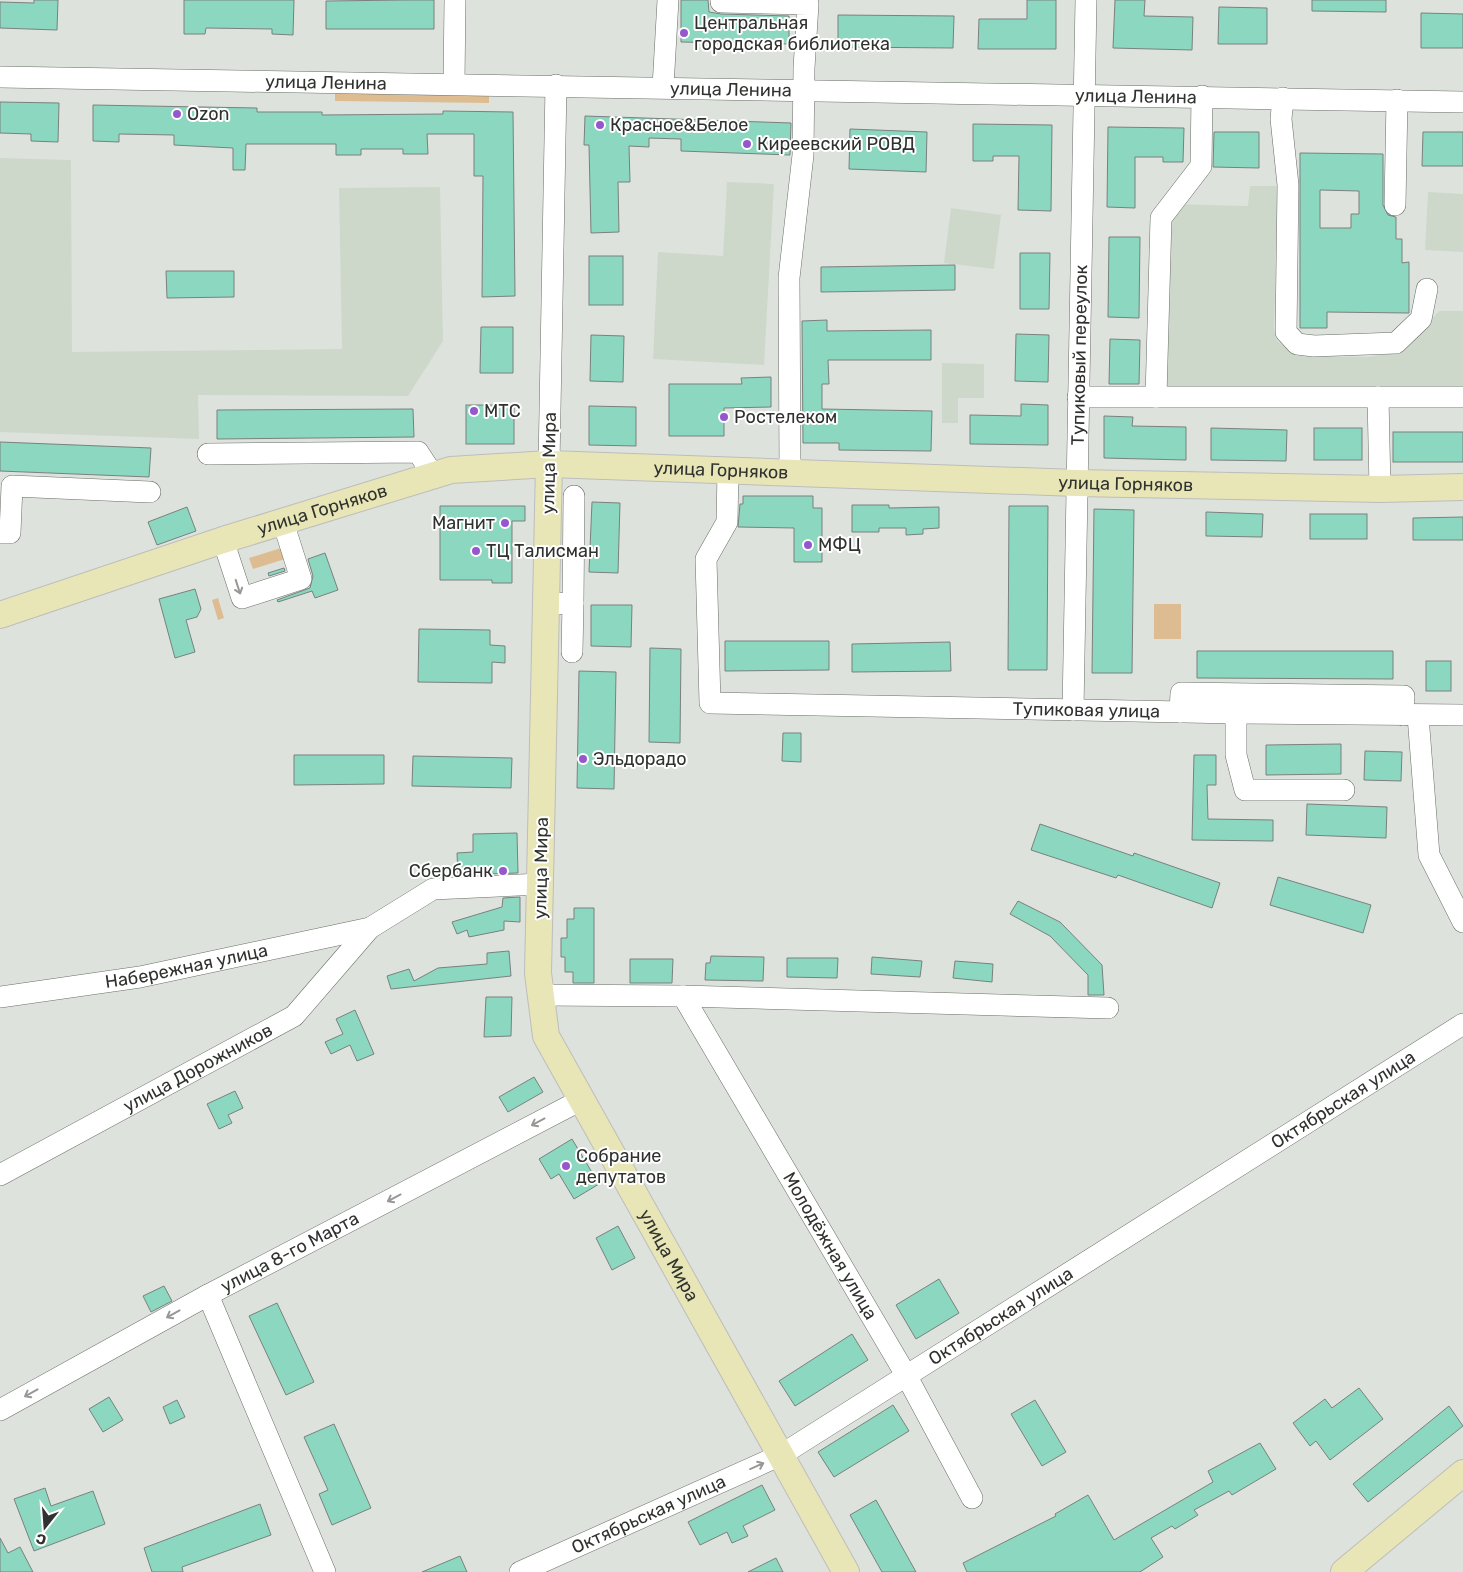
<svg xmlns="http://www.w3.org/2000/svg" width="1463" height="1572" viewBox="0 0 1463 1572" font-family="Rubik,sans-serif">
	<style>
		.built { fill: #cdd8ca }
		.green { fill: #debc92 }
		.building { fill: #8cd7c0; stroke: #79817e; fill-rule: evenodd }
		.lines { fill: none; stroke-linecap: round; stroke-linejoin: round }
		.minor-casing { stroke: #696e67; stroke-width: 22 }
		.major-casing { stroke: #bdbdbc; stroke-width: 28 }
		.minor { stroke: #fff; stroke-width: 21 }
		.major { stroke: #e8e6b6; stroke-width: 26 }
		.oneway { stroke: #989897 }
		.poi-dot { fill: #9557cd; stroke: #fff; stroke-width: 2 }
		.labels { text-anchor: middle; stroke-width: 4; stroke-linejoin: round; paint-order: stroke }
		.poi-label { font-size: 18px; fill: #30322f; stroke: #fff; text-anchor: start }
		.street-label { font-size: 18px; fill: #30322f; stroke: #fff }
	</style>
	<rect width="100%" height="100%" fill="#dde3dc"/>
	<g class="built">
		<path d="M0 158 71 160 72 352 342 349 339 188 440 187 443 341 408 396 198 395 199 439 0 432Z"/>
		<path d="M727 182 774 184 764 365 653 359 658 252 723 256Z"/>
		<path d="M1250 186H1278L1274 327 1277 341 1297 356 1367 357 1395 353 1420 332 1439 311H1463V398L1156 397 1172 204 1248 206Z"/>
		<path d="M1428 192 1463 194V252L1425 250Z"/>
		<path d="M951 208 1001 215 994 269 944 263Z"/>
		<path d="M942 363 984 364V398H958V423H942Z"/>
	</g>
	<g class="green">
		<path d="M335 89 489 91V103L335 101Z"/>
		<path d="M281 548 285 559 253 569 249 558Z"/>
		<path d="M218 598 224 618 218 620 212 600Z"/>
		<rect x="1154" y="604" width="27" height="35"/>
	</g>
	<g class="building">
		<path d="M34 0H58L57 30 0 28V2L34 3Z"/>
		<path d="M184 0H294L293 35 272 34V29L206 28 205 34H184Z"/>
		<path d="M406 0H434V29H326V1Z"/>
		<path d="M681 0H708L709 12 721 14 789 16V44L681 42Z"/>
		<path d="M1027 0H1056V49H978L979 19H1027Z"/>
		<path d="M1115 0H1145L1144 16 1193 17 1192 50 1113 48Z"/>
		<path d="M1312 0H1386V12L1312 11Z"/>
		<path d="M1219 7 1267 8V44H1218Z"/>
		<path d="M1421 13 1463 14V48H1421Z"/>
		<path d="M838 15 954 16 953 48 838 47Z"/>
		<path d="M0 102 59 103 58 142 31 141V134L0 133Z"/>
		<path d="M93 105 257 108V112H322V115L443 114V111L513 112 515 296 482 297 483 176H474V134H427L428 154H403V149H361V155H336V144H246L245 170H233V148L174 145V135L119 134V142L93 141Z"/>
		<path d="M585 116 791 123 790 155 681 151V139L649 138V147L629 146 630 182H618L619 232 591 233 589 145H584Z"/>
		<path d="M973 124 1052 125 1051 211 1018 210 1019 156H993V161H973Z"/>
		<path d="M1108 127 1184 128 1183 162H1163V157H1135V208L1107 207Z"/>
		<path d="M850 129 927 132 926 172 849 169Z"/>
		<path d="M1214 132H1259V168L1213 167Z"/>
		<path d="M1423 132H1463V166H1422Z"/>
		<path d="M1300 153 1383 154V205L1388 215 1396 217V239H1402V263L1409 262V313L1327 312V328H1300ZM1320 190 1359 191V214H1351V228H1320Z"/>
		<path d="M1109 237H1140L1139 318 1108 317Z"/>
		<path d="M1020 253H1050L1049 309H1020Z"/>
		<rect x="589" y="256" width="34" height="49"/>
		<path d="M955 265V290L821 292V267Z"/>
		<path d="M166 271H234V297L167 298Z"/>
		<path d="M827 320V331L931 330V360H828L829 384H822V409L932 411 931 451 839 450V443H803L802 321Z"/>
		<path d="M481 327H513V373H480Z"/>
		<path d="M1016 334 1049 335 1048 382 1015 381Z"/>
		<path d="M591 335 624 336 623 382 590 381Z"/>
		<path d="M1110 339 1140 340 1139 384H1109Z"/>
		<path d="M771 377V407L724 408V436H669V384H742L741 378Z"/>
		<path d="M1021 404 1048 405V445L970 444V415L1021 416Z"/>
		<rect x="466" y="405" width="48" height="39"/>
		<path d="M589 406 636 407V446L589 445Z"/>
		<path d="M413 409 414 437 217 439V410Z"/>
		<path d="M1104 416 1133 417 1132 426 1186 427V460L1104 458Z"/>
		<path d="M1211 428 1287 430 1286 461 1211 460Z"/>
		<rect x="1314" y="428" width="48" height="32"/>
		<rect x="1393" y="432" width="70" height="30"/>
		<path d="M0 442 151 448 149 477 0 471Z"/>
		<path d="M743 496H813V508H822V562H794V528L738 527 740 504H743Z"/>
		<path d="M592 502 620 503 618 573 589 572Z"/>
		<path d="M852 505H889V508L939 507V528L923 529V534L906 535V528H879V532H852Z"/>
		<path d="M440 506H525V521H512V583H492V580H440Z"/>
		<path d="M1009 506H1048L1047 670H1008Z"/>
		<path d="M187 507 196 531 157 545 148 522Z"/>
		<path d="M1094 509 1134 510 1132 673H1092Z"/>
		<path d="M1206 512 1263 514 1262 537 1206 536Z"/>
		<rect x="1310" y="514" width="57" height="25"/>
		<path d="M1463 517V540H1413V518Z"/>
		<path d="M325 553 338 590 315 598 312 591 278 602 277 600 310 588 313 576 308 559Z"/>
		<path d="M284 568 285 571 269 576 268 573Z"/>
		<path d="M195 589 201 609 197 617 186 620 195 652 175 658 159 599Z"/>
		<path d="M591 605H632L631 647 591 646Z"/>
		<path d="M419 629 490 630V645L505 646V663L492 662V683L418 682Z"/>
		<path d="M725 641H829V670L725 671Z"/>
		<path d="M950 642 951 671 852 672V644Z"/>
		<path d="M650 648 681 649 680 743 649 742Z"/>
		<path d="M1197 651H1393V679L1197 678Z"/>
		<rect x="1426" y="661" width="25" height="30"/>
		<path d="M579 671 616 672 614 789 577 788Z"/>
		<path d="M783 733H801V762L782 761Z"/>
		<path d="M1341 744V774L1266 775V745Z"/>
		<path d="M1365 751 1402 752 1401 781 1364 780Z"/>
		<path d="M294 755H384V784L294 785Z"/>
		<path d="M1194 755H1216V785H1207L1208 819 1273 820V841L1192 840Z"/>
		<path d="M413 756 512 758 511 788 412 786Z"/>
		<path d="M1307 804 1387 807 1386 838 1306 835Z"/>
		<path d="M1040 824 1133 856 1134 853 1220 883 1212 908 1118 875 1116 878 1031 850Z"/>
		<path d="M517 833 518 873 458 875 457 853 473 852V834Z"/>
		<path d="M1278 877 1371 905 1363 933 1270 905Z"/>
		<path d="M520 897V922L504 921V930L469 937 467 930 457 934 452 922 502 907 503 898Z"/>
		<path d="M1018 901 1060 922 1102 965 1104 995H1088V975L1050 936 1010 914Z"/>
		<path d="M574 908H594V983H573V972H565V957H561V938H567V919H574Z"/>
		<path d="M509 951 511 976 391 989 387 976 409 969 414 981 438 968 487 964V953Z"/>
		<path d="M711 956 764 957 763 981 705 980 706 963H710Z"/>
		<path d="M872 957 922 961 920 977 871 974Z"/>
		<path d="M787 958H838L837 978 787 977Z"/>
		<path d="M630 959H673L672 983H630Z"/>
		<path d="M955 961 993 964 992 982 953 978Z"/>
		<path d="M486 997H512L511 1036 484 1037Z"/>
		<path d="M355 1010 374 1054 357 1061 350 1045 331 1054 325 1042 343 1034 336 1019Z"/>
		<path d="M534 1077 543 1092 508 1112 499 1097Z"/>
		<path d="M235 1091 243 1108 228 1115 232 1123 219 1129 207 1104Z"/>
		<path d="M572 1139 599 1184 574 1199 559 1174 551 1179 539 1159Z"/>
		<path d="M618 1226 635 1258 612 1270 596 1238Z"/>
		<path d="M939 1279 959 1313 916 1339 896 1305Z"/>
		<path d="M164 1286 172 1301 151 1312 143 1296Z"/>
		<path d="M277 1303 314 1382 286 1395 249 1316Z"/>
		<path d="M852 1334 868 1360 795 1406 779 1381Z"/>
		<path d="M1359 1388 1383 1419 1330 1460 1316 1441 1310 1446 1293 1423 1325 1399 1332 1408Z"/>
		<path d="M109 1397 123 1420 103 1432 89 1409Z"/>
		<path d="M177 1400 185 1417 170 1424 163 1407Z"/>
		<path d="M1035 1400 1066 1452 1042 1466 1011 1414Z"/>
		<path d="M893 1405 909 1431 834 1477 818 1452Z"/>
		<path d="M1449 1406 1463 1426 1368 1502 1353 1484Z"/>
		<path d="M334 1424 371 1508 332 1525 319 1494 328 1490 304 1437Z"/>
		<path d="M1260 1443 1276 1469 1232 1495 1229 1491 1194 1510 1198 1515 1175 1529 1172 1526 1151 1538 1163 1557 1140 1572H967L963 1563 1056 1516 1055 1514 1088 1495 1114 1540 1213 1482 1208 1471Z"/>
		<path d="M762 1485 775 1510 743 1526 748 1536 732 1543 727 1532 700 1545 688 1522Z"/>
		<path d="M45 1488 51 1506 93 1491 105 1524 34 1551 14 1499Z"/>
		<path d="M876 1500 916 1572H882L850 1515Z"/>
		<path d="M260 1504 271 1535 182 1567 183 1572H152L144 1548Z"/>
		<path d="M0 1538 8 1553 20 1547 33 1572H0Z"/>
		<path d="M460 1556 467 1572H422Z"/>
		<path d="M776 1558 783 1572H748Z"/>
	</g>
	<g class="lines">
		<defs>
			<g id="minor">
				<path d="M721 0V2L808 4 804 68 803 155 789 278 790 472"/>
				<path id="s1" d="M0 77 1463 102"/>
				<path d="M454 83 455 0"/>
				<path d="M663 87 668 0"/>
				<path d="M1283 98 1281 119 1288 185 1286 332 1297 344 1314 346 1396 343 1421 319 1427 289"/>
				<path d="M1395 205 1397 100"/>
				<path d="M1078 397H1463"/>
				<path d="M1156 397 1161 218 1201 166 1202 96"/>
				<path d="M1378 397 1380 489"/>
				<path d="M208 454 418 452 433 475"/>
				<path d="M549 464 556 85"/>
				<path id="s2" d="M728 470 727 522 706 559 710 703 1236 713 1463 715"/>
				<path d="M0 533H10L12 486 150 492"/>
				<path d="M223 540 242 598 301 579 283 522"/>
				<path d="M546 604 573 603 574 496"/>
				<path d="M572 652 573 603"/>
				<path id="s3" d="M1073 710 1086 0"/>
				<path d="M1180 712 1181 693 1404 696 1403 715"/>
				<path d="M1236 713V755L1245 790H1344"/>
				<path d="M1418 716 1429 855 1463 922"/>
				<path d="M539 995 683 996 1108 1008"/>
				<path id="s4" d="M683 996 906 1375 972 1498"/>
				<path id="s5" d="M0 997 140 977 370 928"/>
				<path id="s6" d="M0 1175 294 1016 370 928 433 889 541 884"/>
				<path d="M208 1295 325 1572"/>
				<path id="s7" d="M0 1410 208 1295 581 1100"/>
				<path id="s8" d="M520 1572 781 1455 1463 1024"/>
			</g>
			<g id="major">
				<path id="s9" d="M549 464 538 973 546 1036 846 1572"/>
				<path id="s10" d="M0 615 223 540 451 470 549 464 1076 483 1380 489 1463 487"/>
				<path d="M1344 1572 1463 1473"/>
			</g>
		</defs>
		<use href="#minor" class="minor-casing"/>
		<use href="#major" class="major-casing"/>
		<use href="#minor" class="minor"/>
		<use href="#major" class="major"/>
	</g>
	<defs><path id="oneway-shaft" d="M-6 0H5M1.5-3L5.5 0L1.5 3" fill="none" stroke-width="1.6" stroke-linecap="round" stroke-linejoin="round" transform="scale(1.25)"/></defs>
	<g class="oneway">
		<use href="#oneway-shaft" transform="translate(238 587) rotate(72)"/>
		<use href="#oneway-shaft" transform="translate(538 1122) rotate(152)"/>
		<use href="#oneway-shaft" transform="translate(394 1198) rotate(152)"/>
		<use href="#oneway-shaft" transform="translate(173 1314) rotate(151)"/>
		<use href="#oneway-shaft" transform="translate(31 1393) rotate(151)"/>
		<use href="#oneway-shaft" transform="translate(757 1466) rotate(-24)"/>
	</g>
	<g class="poi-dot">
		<circle cx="684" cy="33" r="5"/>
		<circle cx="177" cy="114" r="5"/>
		<circle cx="600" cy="125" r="5"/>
		<circle cx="747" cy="144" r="5"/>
		<circle cx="474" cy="411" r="5"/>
		<circle cx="724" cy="417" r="5"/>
		<circle cx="505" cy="523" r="5"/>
		<circle cx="808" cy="545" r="5"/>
		<circle cx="476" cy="551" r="5"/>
		<circle cx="583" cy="759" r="5"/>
		<circle cx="503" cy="871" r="5"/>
		<circle cx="566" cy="1166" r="5"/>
	</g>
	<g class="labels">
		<g class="poi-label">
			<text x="694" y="29">Центральная<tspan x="694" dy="21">городская библиотека</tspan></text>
			<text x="187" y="120">Ozon</text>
			<text x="610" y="131">Красное&amp;Белое</text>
			<text x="757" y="150">Киреевский РОВД</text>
			<text x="484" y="417">МТС</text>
			<text x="734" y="423">Ростелеком</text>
			<text x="495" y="529" text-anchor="end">Магнит</text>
			<text x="818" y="551">МФЦ</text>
			<text x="486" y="557">ТЦ Талисман</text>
			<text x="593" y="765">Эльдорадо</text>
			<text x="493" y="877" text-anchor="end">Сбербанк</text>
			<text x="576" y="1162">Собрание<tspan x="576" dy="21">депутатов</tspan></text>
		</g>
		<g class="street-label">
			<text dy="6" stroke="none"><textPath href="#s1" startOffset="326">улица Ленина</textPath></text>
			<text dy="6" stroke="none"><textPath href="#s1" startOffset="731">улица Ленина</textPath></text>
			<text dy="6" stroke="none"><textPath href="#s1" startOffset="1136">улица Ленина</textPath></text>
			<text dy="6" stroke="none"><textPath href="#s3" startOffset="355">Тупиковый переулок</textPath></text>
			<text transform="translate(549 463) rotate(-89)" y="6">улица Мира</text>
			<text dy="6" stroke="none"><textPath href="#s10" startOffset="744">улица Горняков</textPath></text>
			<text dy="6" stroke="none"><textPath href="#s10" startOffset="1149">улица Горняков</textPath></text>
			<text dy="6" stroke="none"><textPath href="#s10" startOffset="339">улица Горняков</textPath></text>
			<text dy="6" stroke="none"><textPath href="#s2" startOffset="615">Тупиковая улица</textPath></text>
			<text transform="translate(541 868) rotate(-89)" y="6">улица Мира</text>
			<text dy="6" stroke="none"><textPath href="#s5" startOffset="189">Набережная улица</textPath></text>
			<text dy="6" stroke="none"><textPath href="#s6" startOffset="225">улица Дорожников</textPath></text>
			<text dy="6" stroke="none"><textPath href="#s8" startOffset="951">Октябрьская улица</textPath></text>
			<text dy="6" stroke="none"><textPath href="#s4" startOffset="290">Молодёжная улица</textPath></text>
			<text dy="6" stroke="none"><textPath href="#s7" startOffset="330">улица 8-го Марта</textPath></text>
			<text dy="6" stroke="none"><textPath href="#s9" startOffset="824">улица Мира</textPath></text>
			<text dy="6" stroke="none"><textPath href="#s8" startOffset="546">Октябрьская улица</textPath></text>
			<text dy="6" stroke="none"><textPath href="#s8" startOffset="141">Октябрьская улица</textPath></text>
		</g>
	</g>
	<g transform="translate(45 1527) rotate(197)" stroke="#ffffff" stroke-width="4" paint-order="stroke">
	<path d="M0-4L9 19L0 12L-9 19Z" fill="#30322f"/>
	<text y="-8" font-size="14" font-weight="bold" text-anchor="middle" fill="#30322f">С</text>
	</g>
</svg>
